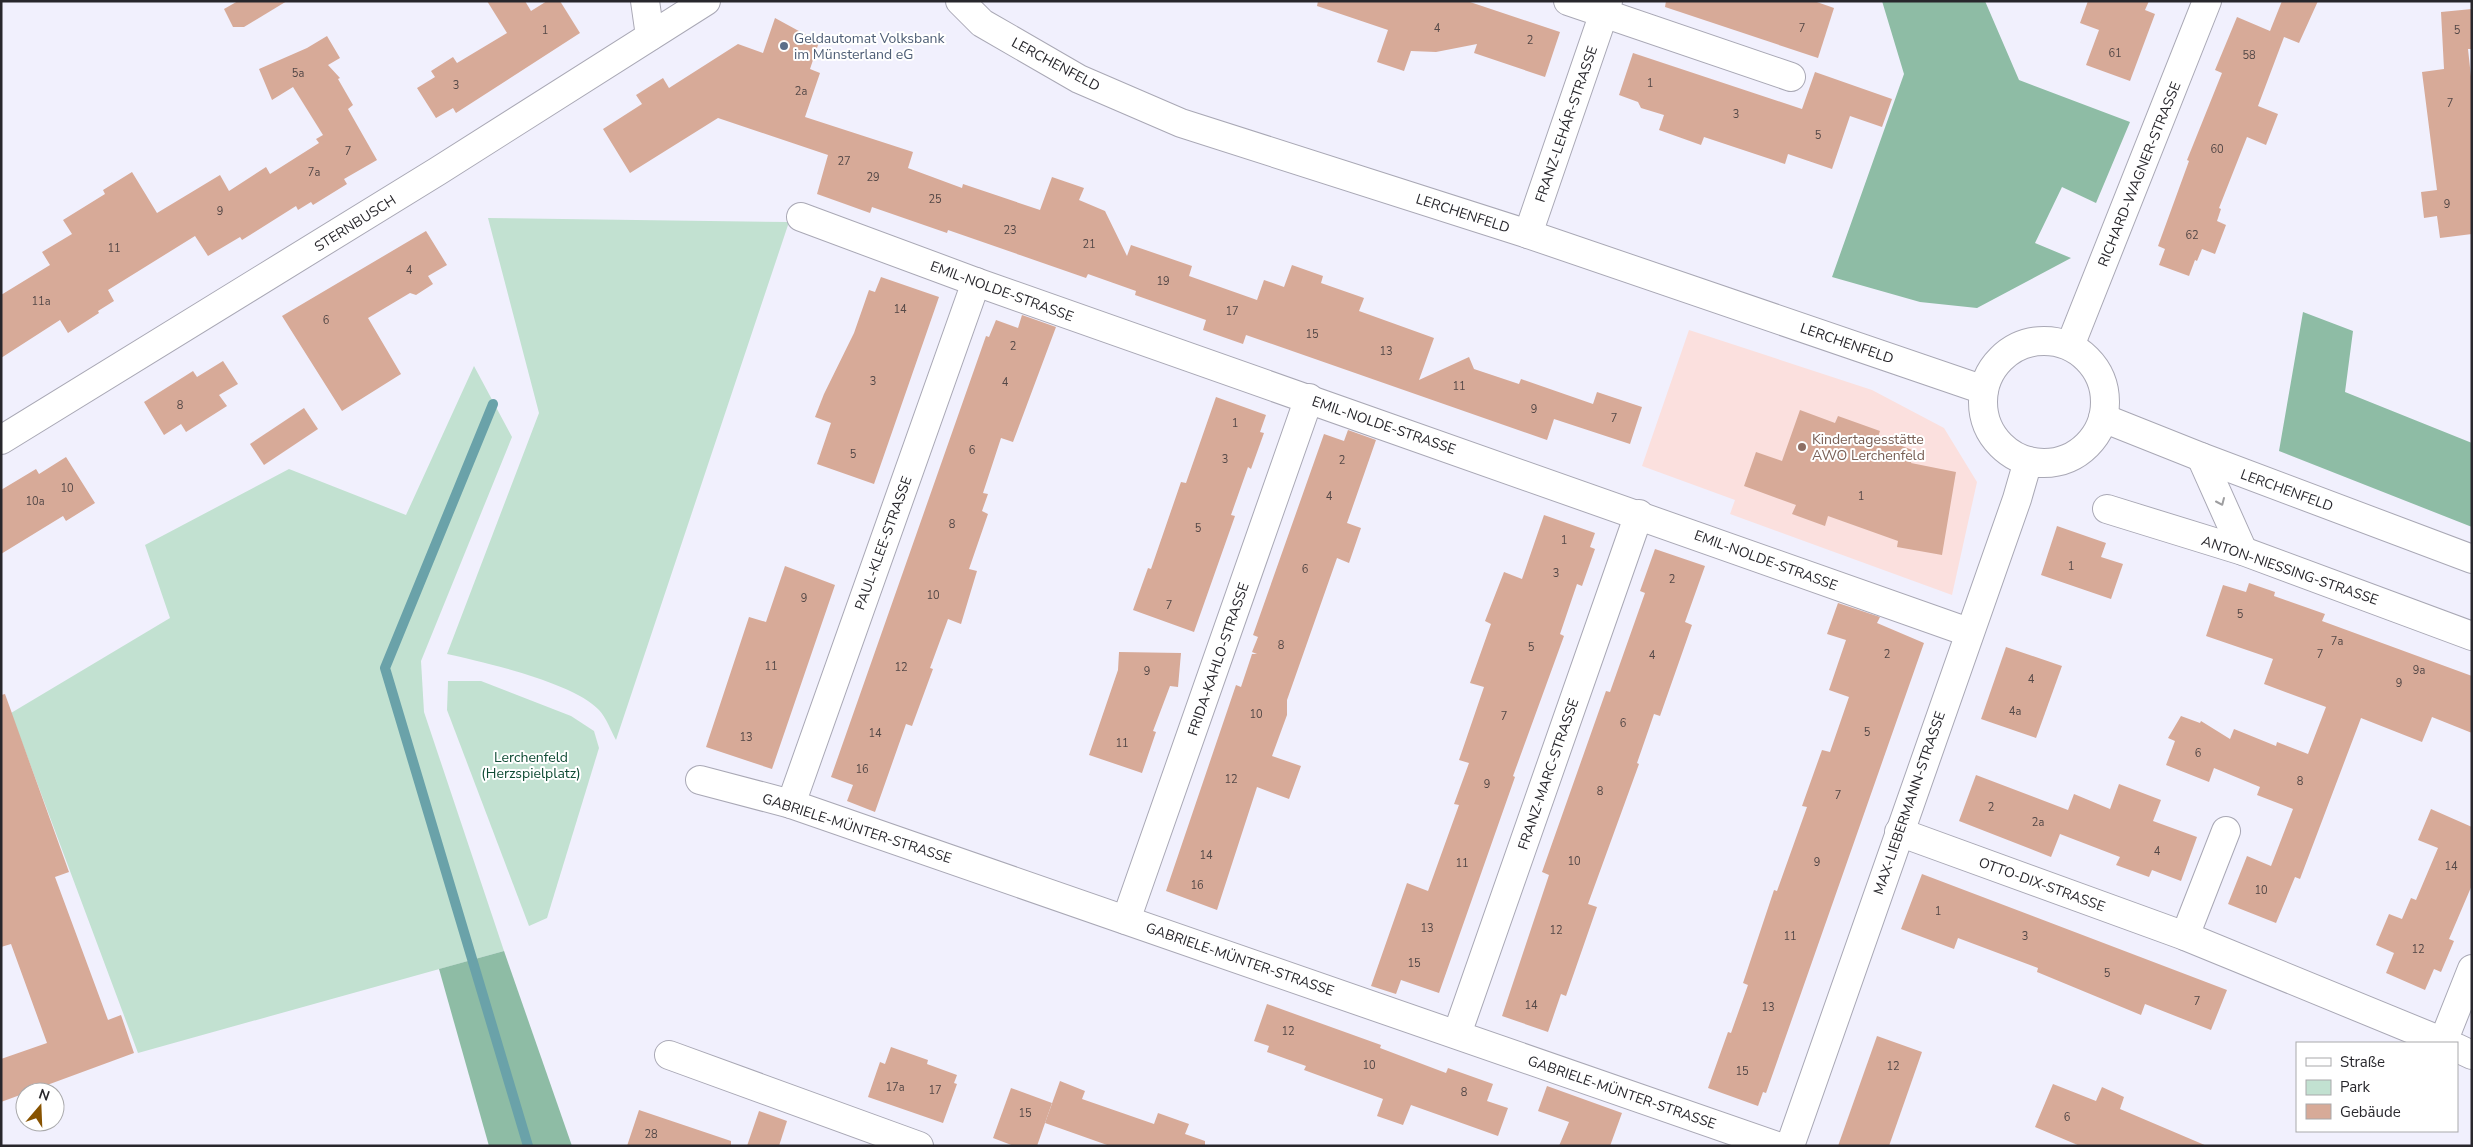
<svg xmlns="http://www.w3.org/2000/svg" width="2473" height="1147" viewBox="0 0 2473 1147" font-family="'Nunito Sans',sans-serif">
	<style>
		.education { fill: #fbe0de }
		.green { fill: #c2e1d1 }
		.forest { fill: #8ebca5 }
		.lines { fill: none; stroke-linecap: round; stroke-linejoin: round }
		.stream { stroke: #6aa2a9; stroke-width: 10 }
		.building { fill: #d7aa98 }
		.minor-casing { stroke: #a9a8b5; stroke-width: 30 }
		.minor { stroke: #fff; stroke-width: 28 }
		.oneway { stroke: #9e9ea0 }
		.service-dot { fill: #5c6f8a; stroke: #fff; stroke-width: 2 }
		.education-dot { fill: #8d6e63; stroke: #fff; stroke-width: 2 }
		.labels { text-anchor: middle; stroke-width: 4; stroke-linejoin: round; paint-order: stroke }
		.number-label { font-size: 11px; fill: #544847 }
		.service-label { font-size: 14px; fill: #4e5e75; stroke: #fff; text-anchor: start }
		.street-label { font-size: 14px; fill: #28272c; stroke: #fff }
		.education-label { font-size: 14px; fill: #785e54; stroke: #fff; text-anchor: start }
		.park-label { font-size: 14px; fill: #0f4b34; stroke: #fff }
	</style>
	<rect width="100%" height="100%" fill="#f1f0fd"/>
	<path class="education" d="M1689 330 1872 390 1944 428 1977 482 1952 595 1730 514 1735 500 1642 466Z"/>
	<g class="green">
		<path d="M488 218 789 222 616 740C611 731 606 717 599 710 574 683 484 662 447 654L539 413Z"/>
		<path d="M474 366 512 437 421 661 424 712 504 951 138 1053 11 713 170 618 145 545 289 469 406 515Z"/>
		<path d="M448 681H481L571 716 594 731 599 748 547 918 529 926 447 710Z"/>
	</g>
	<g class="forest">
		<path d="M1882 1H1985L2019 80 2130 122 2096 203 2062 187 2035 243 2071 258 1977 308 1920 302 1832 277 1904 74Z"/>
		<path d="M2303 312 2353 331 2345 392 2472 443V527L2279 451Z"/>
		<path d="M504 951 572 1146H489L439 969Z"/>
	</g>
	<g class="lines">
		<path class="stream" d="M493 404 385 668 528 1146"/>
	</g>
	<g class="building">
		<path d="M238 1H287L244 27H233L224 9Z"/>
		<path d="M487 1H525L531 11 547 1H560L580 33 456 113 453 108 436 118 417 88 435 77 431 71 453 57 457 63 507 33Z"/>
		<path d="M1318 1H1467L1560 32 1545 77 1474 53 1477 44 1436 52 1411 51 1404 71 1377 62 1388 30 1317 6Z"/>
		<path d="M1666 1H1814L1834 8 1818 58 1665 7Z"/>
		<path d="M2088 1H2149L2145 10 2155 14 2130 81 2086 65 2099 30 2080 23Z"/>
		<path d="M2282 1H2318L2299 43 2284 37 2258 106 2278 114 2266 145 2247 137 2219 208 2221 209 2217 221 2226 225 2215 254 2202 249 2197 261 2195 260 2189 276 2159 265 2165 249 2158 246 2189 161 2187 160 2222 73 2215 70 2237 17 2270 31Z"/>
		<path d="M2472 9V49H2468L2472 86V234L2440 238 2437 216 2424 218 2421 192 2437 190 2422 72 2444 69 2441 12Z"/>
		<path d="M775 18 819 42 810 69 820 73 805 117 913 152 908 168 962 188 963 184 1040 210 1052 177 1084 188 1079 200 1105 211 1127 256 1131 245 1192 266 1189 276 1257 300 1264 280 1284 287 1292 265 1323 276 1321 283 1364 298 1359 311 1434 338 1419 380 1469 357 1474 369 1519 384 1521 379 1593 404 1597 392 1642 407 1630 444 1554 419 1547 440 1246 335 1243 344 1203 330 1206 320 1135 295 1136 291 1088 274 1086 278 948 230 947 233 872 207 870 213 845 204 817 194 828 155 718 118 630 173 603 129 642 104 636 95 663 78 669 88 738 44 763 53Z"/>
		<path d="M327 36 340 58 328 65 340 78 338 79 353 105 348 109 377 160 344 179 347 184 313 205 311 202 298 210 296 206 242 240 240 237 208 256 195 236 108 290 114 301 98 311 99 313 68 333 60 320 1 358V295L50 265 42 252 72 234 63 220 105 194 103 190 132 172 157 213 220 175 229 191 266 167 270 174 319 143 316 139 323 135 293 87 272 100 259 69 307 48Z"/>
		<path d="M1633 53 1802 109 1815 72 1892 99 1882 127 1850 116 1832 169 1788 154 1785 164 1704 137 1701 145 1659 130 1664 115 1641 108 1638 102 1619 95Z"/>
		<path d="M426 231 447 265 428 276 433 284 416 295 410 293 368 318 401 374 342 411 282 316Z"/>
		<path d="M881 277 939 297 874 484 817 464 831 423 815 417 824 394 854 333 869 290 875 292Z"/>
		<path d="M1022 315 1056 327 1013 442 1001 438 983 493 988 494 982 511 988 514 969 569 977 571 961 624 948 619 930 668 933 669 912 726 906 724 875 812 847 801 853 785 831 777 986 336 989 337 996 320 1018 328Z"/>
		<path d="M223 361 238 384 219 395 227 406 186 432 181 424 164 435 144 402 193 371 197 377Z"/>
		<path d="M1216 397 1266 415 1260 432 1264 433 1251 469 1248 467 1231 515 1235 516 1194 632 1133 610 1148 568 1151 569 1181 482 1186 483Z"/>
		<path d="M304 408 318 429 264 465 250 444Z"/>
		<path d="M1800 410 1835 423 1838 416 1880 431 1878 437 1915 451 1911 463 1956 472 1942 555 1897 547 1898 541 1828 516 1825 526 1792 514 1796 505 1744 486 1756 452 1782 461Z"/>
		<path d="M1348 430 1376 440 1347 523 1361 528 1349 563 1337 558 1287 700V715L1272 756 1301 766 1289 799 1257 787 1217 910 1166 891 1236 685 1241 687 1252 654H1257L1252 652 1258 637 1253 635 1324 434 1344 441Z"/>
		<path d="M66 457 95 503 66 521 63 516 1 554V490L36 469 39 474Z"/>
		<path d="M1544 515 1595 533 1590 547 1595 549 1582 586 1577 584 1560 634 1564 636 1513 776 1515 777 1439 993 1401 980 1396 994 1371 986 1407 883 1428 891 1459 805 1454 804 1469 763 1459 760 1484 687 1470 683 1491 624 1485 621 1504 572 1522 579Z"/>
		<path d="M2057 526 2106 543 2101 557 2123 564 2111 599 2041 575Z"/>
		<path d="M1655 549 1705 566 1685 622 1692 625 1660 716 1654 714 1637 763 1639 764 1588 904 1597 907 1566 996 1561 994 1548 1032 1502 1016 1549 875 1542 872 1606 691 1610 692 1645 593 1640 591Z"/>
		<path d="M785 566 835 585 772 769 706 747 749 617 766 622Z"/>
		<path d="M2249 583 2275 592 2274 596 2325 614 2322 621 2472 676V733L2432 717 2422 742 2361 718 2300 879 2295 877 2276 923 2228 904 2247 856 2271 866 2293 809 2257 795 2260 787 2214 768 2209 782 2166 765 2175 741 2168 738 2181 716 2200 723 2201 721 2230 739 2234 729 2276 746 2277 742 2308 754 2326 707 2264 684 2273 659 2206 636 2223 585 2246 592Z"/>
		<path d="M1838 603 1880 617 1877 623 1924 643 1766 1093 1763 1092 1758 1106 1708 1088 1728 1032 1731 1033 1748 985 1743 983 1774 890 1777 891 1807 807 1802 806 1822 750 1830 752 1849 697 1829 690 1846 640 1827 634Z"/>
		<path d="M2006 647 2062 666 2036 738 1981 719Z"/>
		<path d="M1119 652 1181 653 1178 687 1170 686 1153 731 1156 732 1142 773 1089 755 1118 670Z"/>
		<path d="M5 694 69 872 55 877 108 1020 121 1015 134 1053 1 1102V1059L47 1043 11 944 1 947V695Z"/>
		<path d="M1976 775 2068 810 2074 794 2110 809 2119 784 2161 800 2153 821 2197 837 2181 881 2152 870 2149 877 2116 865 2120 857 2060 834 2051 857 1959 821Z"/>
		<path d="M2431 809 2472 827V885L2449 939 2454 941 2441 972 2434 969 2425 990 2386 973 2394 953 2376 945 2389 914 2402 919 2411 898 2416 900 2438 848 2418 840Z"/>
		<path d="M1922 874 2227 990 2211 1030 2145 1004 2141 1015 2037 972 2038 968 1958 938 1954 949 1901 929Z"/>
		<path d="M1267 1004 1381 1045 1380 1048 1446 1073 1448 1068 1493 1084 1487 1101 1508 1108 1498 1136 1411 1105 1403 1125 1377 1116 1383 1099 1304 1070 1306 1066 1267 1052 1269 1046 1254 1041Z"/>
		<path d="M1877 1036 1922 1052 1889 1146H1838Z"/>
		<path d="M891 1047 928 1060 927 1064 957 1075 954 1083 957 1084 943 1123 868 1097 880 1062 885 1064Z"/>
		<path d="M1060 1081 1085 1091 1082 1099 1154 1124 1158 1113 1189 1124 1185 1134 1205 1141V1146H1110L1045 1123Z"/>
		<path d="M2053 1084 2096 1101 2102 1087 2124 1097 2120 1109 2207 1146H2080L2035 1127Z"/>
		<path d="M1547 1086 1622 1113 1610 1146H1559L1569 1122 1538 1111Z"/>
		<path d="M1011 1088 1052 1103 1037 1146H1014L993 1138Z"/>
		<path d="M639 1110 731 1141V1146H627Z"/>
		<path d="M759 1111 787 1121 779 1146H747Z"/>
	</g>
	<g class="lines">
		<defs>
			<g id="minor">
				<path d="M645 1 650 36"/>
				<path d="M960 1 982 23 1079 79 1181 123 1528 234 1984 390"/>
				<path d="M1568 1 1791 77"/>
				<path d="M801 217 976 282 1968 632"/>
				<path d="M1528 234 1608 1"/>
				<circle cx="2044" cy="402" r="61"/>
				<path d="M2070 346 2207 1"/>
				<path d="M2103 418 2201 457 2472 559"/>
				<path d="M1 440 438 171 706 1"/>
				<path d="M2201 457 2243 551"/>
				<path d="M2107 509 2243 551 2472 636"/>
				<path d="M700 780 791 804 1777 1146"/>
				<path d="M791 804 976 282"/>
				<path d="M1899 832 2185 936 2446 1043"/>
				<path d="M1126 920 1309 398"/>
				<path d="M2185 936 2226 831"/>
				<path d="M1457 1034 1639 514"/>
				<path d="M2443 1042 2472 969"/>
				<path d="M2457 1048 2472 1055"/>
				<path d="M669 1055 919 1146"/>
				<path d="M1790 1146 2017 499 2028 461"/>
			</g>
		</defs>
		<use href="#minor" class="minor-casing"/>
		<use href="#minor" class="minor"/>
	</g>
	<defs><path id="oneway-chevron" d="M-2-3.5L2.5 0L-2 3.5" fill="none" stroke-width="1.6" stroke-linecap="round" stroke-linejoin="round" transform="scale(1.25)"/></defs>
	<use class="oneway" href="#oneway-chevron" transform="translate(2221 502) rotate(66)"/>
	<circle class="service-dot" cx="784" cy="46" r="5"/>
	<circle class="education-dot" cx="1802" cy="447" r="5"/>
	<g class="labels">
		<g class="number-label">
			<text x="1437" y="32">4</text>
			<text x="1802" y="32">7</text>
			<text x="545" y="34">1</text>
			<text x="2457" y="34">5</text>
			<text x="1530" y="44">2</text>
			<text x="2115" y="57">61</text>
			<text x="2249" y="59">58</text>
			<text x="298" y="77">5a</text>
			<text x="1650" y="87">1</text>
			<text x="456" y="89">3</text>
			<text x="801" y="95">2a</text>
			<text x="2450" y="107">7</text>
			<text x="1736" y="118">3</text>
			<text x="1818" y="139">5</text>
			<text x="2217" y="153">60</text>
			<text x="348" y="155">7</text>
			<text x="844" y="165">27</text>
			<text x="314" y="176">7a</text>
			<text x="873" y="181">29</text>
			<text x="935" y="203">25</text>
			<text x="2447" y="208">9</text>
			<text x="220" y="215">9</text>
			<text x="1010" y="234">23</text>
			<text x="2192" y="239">62</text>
			<text x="1089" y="248">21</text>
			<text x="114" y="252">11</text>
			<text x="409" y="274">4</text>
			<text x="1163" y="285">19</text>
			<text x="41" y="305">11a</text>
			<text x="900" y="313">14</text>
			<text x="1232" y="315">17</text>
			<text x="326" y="324">6</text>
			<text x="1312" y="338">15</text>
			<text x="1013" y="350">2</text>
			<text x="1386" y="355">13</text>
			<text x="873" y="385">3</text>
			<text x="1005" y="386">4</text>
			<text x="1459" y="390">11</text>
			<text x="180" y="409">8</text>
			<text x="1534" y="413">9</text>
			<text x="1614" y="422">7</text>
			<text x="1235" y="427">1</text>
			<text x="972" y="454">6</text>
			<text x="853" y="458">5</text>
			<text x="1225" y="463">3</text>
			<text x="1342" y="464">2</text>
			<text x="67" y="492">10</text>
			<text x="1329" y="500">4</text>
			<text x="1861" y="500">1</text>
			<text x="35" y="505">10a</text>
			<text x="952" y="528">8</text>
			<text x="1198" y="532">5</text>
			<text x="1564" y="544">1</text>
			<text x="2071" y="570">1</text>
			<text x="1305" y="573">6</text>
			<text x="1556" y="577">3</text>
			<text x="1672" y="583">2</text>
			<text x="933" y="599">10</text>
			<text x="804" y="602">9</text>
			<text x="1169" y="609">7</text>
			<text x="2240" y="618">5</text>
			<text x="2337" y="645">7a</text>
			<text x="1281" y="649">8</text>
			<text x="1531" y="651">5</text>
			<text x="1887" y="658">2</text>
			<text x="2320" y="658">7</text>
			<text x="1652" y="659">4</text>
			<text x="771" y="670">11</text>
			<text x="901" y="671">12</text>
			<text x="2419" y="674">9a</text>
			<text x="1147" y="675">9</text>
			<text x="2031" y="683">4</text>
			<text x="2399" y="687">9</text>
			<text x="2015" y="715">4a</text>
			<text x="1256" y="718">10</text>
			<text x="1504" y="720">7</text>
			<text x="1623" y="727">6</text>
			<text x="1867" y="736">5</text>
			<text x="875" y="737">14</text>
			<text x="746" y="741">13</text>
			<text x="1122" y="747">11</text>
			<text x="2198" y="757">6</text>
			<text x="862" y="773">16</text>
			<text x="1231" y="783">12</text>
			<text x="2300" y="785">8</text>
			<text x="1487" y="788">9</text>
			<text x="1600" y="795">8</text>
			<text x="1838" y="799">7</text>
			<text x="1991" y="811">2</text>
			<text x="2038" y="826">2a</text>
			<text x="2157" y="855">4</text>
			<text x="1206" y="859">14</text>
			<text x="1574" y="865">10</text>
			<text x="1817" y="866">9</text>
			<text x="1462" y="867">11</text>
			<text x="2451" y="870">14</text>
			<text x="1197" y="889">16</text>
			<text x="2261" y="894">10</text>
			<text x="1938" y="915">1</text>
			<text x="1427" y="932">13</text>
			<text x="1556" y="934">12</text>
			<text x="1790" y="940">11</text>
			<text x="2025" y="940">3</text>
			<text x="2418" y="953">12</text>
			<text x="1414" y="967">15</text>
			<text x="2107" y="977">5</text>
			<text x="2197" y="1005">7</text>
			<text x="1531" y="1009">14</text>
			<text x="1768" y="1011">13</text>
			<text x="1288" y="1035">12</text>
			<text x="1369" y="1069">10</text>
			<text x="1893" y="1070">12</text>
			<text x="1742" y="1075">15</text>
			<text x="895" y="1091">17a</text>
			<text x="935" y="1094">17</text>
			<text x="1464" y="1096">8</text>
			<text x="1025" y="1117">15</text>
			<text x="2067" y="1121">6</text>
			<text x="651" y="1138">28</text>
		</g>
		<g class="service-label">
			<text x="794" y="43">Geldautomat Volksbank<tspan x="794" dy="16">im Münsterland eG</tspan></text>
		</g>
		<g class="street-label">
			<text transform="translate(1056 64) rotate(28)" y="5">LERCHENFELD</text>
			<text transform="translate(1566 124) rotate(-71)" y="5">FRANZ-LEHÁR-STRASSE</text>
			<text transform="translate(2139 174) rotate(-68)" y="5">RICHARD-WAGNER-STRASSE</text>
			<text transform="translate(1463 213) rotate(18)" y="5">LERCHENFELD</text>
			<text transform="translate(355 223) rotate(-32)" y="5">STERNBUSCH</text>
			<text transform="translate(1002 291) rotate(20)" y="5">EMIL-NOLDE-STRASSE</text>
			<text transform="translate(1847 343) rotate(19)" y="5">LERCHENFELD</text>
			<text transform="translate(1384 425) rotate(19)" y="5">EMIL-NOLDE-STRASSE</text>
			<text transform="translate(2287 490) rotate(20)" y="5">LERCHENFELD</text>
			<text transform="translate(883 543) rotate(-70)" y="5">PAUL-KLEE-STRASSE</text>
			<text transform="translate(1766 560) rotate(20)" y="5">EMIL-NOLDE-STRASSE</text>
			<text transform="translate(2290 570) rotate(19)" y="5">ANTON-NIESSING-STRASSE</text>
			<text transform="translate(1218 659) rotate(-71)" y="5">FRIDA-KAHLO-STRASSE</text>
			<text transform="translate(1548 774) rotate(-71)" y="5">FRANZ-MARC-STRASSE</text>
			<text transform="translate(1909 803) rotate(-71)" y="5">MAX-LIEBERMANN-STRASSE</text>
			<text transform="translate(857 828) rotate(18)" y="5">GABRIELE-MÜNTER-STRASSE</text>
			<text transform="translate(2042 884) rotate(20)" y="5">OTTO-DIX-STRASSE</text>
			<text transform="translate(1240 959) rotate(19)" y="5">GABRIELE-MÜNTER-STRASSE</text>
			<text transform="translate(1622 1092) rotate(19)" y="5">GABRIELE-MÜNTER-STRASSE</text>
		</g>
		<g class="education-label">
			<text x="1812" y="444">Kindertagesstätte<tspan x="1812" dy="16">AWO Lerchenfeld</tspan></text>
		</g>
		<g class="park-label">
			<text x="531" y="762">Lerchenfeld<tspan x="531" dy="16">(Herzspielplatz)</tspan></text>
		</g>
	</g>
	<rect width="2473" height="1147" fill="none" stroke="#28272c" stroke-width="5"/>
	<rect x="2296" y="1042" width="162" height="90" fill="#ffffff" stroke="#a9a9ab"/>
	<rect x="2306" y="1058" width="25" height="8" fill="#ffffff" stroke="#a9a9ab"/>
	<text x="2340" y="1067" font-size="15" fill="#28272c">Straße</text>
	<rect x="2306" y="1080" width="25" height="15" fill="#c2e1d1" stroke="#a9a9ab"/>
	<text x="2340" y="1092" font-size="15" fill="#28272c">Park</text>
	<rect x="2306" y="1104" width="25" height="15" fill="#d7aa98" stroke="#a9a9ab"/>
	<text x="2340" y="1117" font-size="15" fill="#28272c">Gebäude</text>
	<g transform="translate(40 1107) rotate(19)"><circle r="24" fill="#ffffff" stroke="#a9a9ab"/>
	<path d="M0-4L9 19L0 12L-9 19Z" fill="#885300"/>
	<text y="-8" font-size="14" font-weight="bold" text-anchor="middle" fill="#28272c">N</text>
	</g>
</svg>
